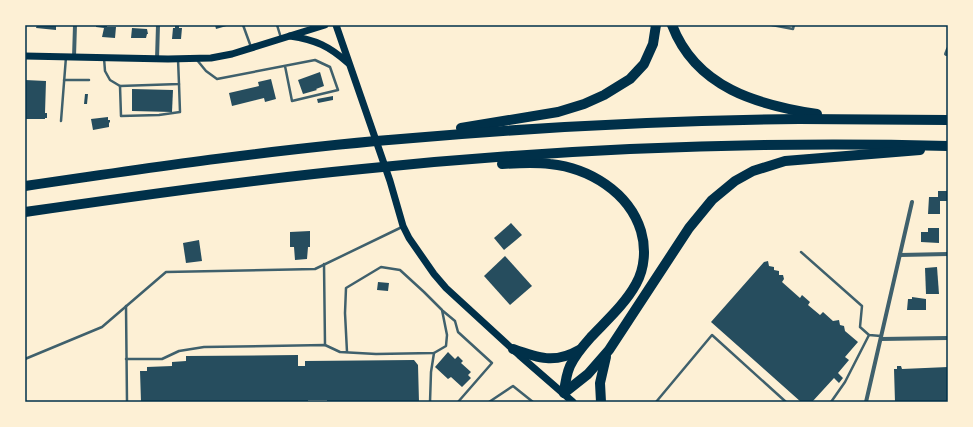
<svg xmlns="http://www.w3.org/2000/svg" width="973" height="427" viewBox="0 0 973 427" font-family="Ubuntu,sans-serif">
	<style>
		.building { fill: #264d5e }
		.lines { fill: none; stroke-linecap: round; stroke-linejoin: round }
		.service { stroke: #3f606c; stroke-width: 2.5 }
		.minor { stroke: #3f606c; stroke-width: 4 }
		.secondary { stroke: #003049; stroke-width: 7 }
		.motorway { stroke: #003049; stroke-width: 10 }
		.neatline { fill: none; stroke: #003049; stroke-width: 1.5 }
	</style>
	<rect width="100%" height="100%" fill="#fdf0d5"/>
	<g class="building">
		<path d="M37 25H56V30L36 28Z"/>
		<path d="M96 25H107V27H116L115 38 102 37 104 28 96 27Z"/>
		<path d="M175 25 179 26V28H182L181 39H172L173 28H175Z"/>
		<path d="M215 25H230L216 29Z"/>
		<path d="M132 28 147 29 148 34H147L146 38H131Z"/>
		<path d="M320 72 324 86 316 89 317 90 303 94 298 80Z"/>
		<path d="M271 79 276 99 265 102 264 98 232 106 229 93 259 86 258 82Z"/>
		<path d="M25 80 46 81 45 113H47V118H45V119H25Z"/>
		<path d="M132 89 173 90 172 112 132 111Z"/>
		<path d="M85 94H88L87 104H84Z"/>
		<path d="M333 96V100L318 103 317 99Z"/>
		<path d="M108 117V120H110V122L109 123V127L93 130 91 119Z"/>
		<path d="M938 191H948V201H940V214H928L929 197H938Z"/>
		<path d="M511 223 522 235 504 250 494 238Z"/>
		<path d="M928 228H939V243L921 242V232H928Z"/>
		<path d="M310 231V247H308L307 259 295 260 294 247H290V232Z"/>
		<path d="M199 240 202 261 186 263 183 243Z"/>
		<path d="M505 256 532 286 510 305 484 276Z"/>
		<path d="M768 261 769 266 774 267V270L779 271V275H783L784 279 782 282 800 298 802 295 810 302 808 305 820 315 823 312 833 321 839 320 840 325 844 326 845 331 858 342 845 357 849 360 838 373 843 378 839 383 834 378 812 402H801L711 322 764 262Z"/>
		<path d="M937 267 939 294H926L925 268Z"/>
		<path d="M378 282 389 283 388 291 377 290Z"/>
		<path d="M912 297 926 299V310H907L908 299H912Z"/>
		<path d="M448 352 455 359 458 356 463 361 461 363 471 372 468 375 471 378 462 387 451 377 448 379 435 367Z"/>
		<path d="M298 355V366H305V361L414 360 418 365 419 402H327V400H308V402H141L140 371H147V367L172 366V362L186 361V356Z"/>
		<path d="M897 366H901L902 369 948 367V402H895L894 369H897Z"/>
	</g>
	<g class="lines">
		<g class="service">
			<path d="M243 25 251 47"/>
			<path d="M277 25 281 38"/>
			<path d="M772 25 793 29 794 25"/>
			<path d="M104 58 105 71 110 80 120 86 179 84 178 59"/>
			<path d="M197 60 206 71 217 79 315 60 330 67 338 90 292 101 285 66"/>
			<path d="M64 80H89"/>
			<path d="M120 86 121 116 159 115 180 112 179 84"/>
			<path d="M61 121 66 57"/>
			<path d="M801 252 862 306 860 327 869 335 881 336"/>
			<path d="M324 264 325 345"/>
			<path d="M126 306 127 402"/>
			<path d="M443 311 455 321 458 332 492 363 458 402"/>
			<path d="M25 359 102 327 166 272 315 269 402 227"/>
			<path d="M126 359H162L179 351 204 347 325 345 340 352 376 354 434 353 446 346 447 335 442 310 424 292 400 270 381 267 346 288 345 313 347 352"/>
			<path d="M430 402 431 372 434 353"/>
			<path d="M489 402 513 386 533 402"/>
			<path d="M656 402 712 335 786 402"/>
			<path d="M831 402 845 382 869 335"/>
		</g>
		<g class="minor">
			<path d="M946 54 948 49"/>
			<path d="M74 57 75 25"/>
			<path d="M157 59 158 25"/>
			<path d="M900 255 948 254"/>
			<path d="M881 339 948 338"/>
			<path d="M866 402 912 202"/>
		</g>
		<g class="secondary">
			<path d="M336 25 390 181 403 226 409 238 434 274 446 288 519 355 573 402"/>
			<path d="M290 36C316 40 329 46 348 63"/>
			<path d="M25 56 168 59 211 58 232 54 325 25"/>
		</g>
		<g class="motorway">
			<path d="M672 25C696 88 758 105 817 114"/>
			<path d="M461 128 558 112 584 104 604 95 630 79 644 64 653 44 656 25"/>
			<path d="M502 164C518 163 534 162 550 164 589 168 629 192 641 231 646 248 645 268 636 284 625 304 607 320 591 337 583 346 575 355 570 366 566 375 565 384 564 393"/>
			<path d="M25 186C154 167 283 148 413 138 541 127 670 120 799 119 849 119 898 120 948 120"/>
			<path d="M25 212C137 196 249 180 362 169 556 149 753 141 948 146"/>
			<path d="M513 349C538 358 555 364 579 350"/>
			<path d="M564 393 588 374 609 350 689 228 712 200 735 181 753 171 785 161 920 150"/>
			<path d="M601 402 600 383 606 357"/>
		</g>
	</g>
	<rect width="973" height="427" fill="none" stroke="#fdf0d5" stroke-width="52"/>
	<rect x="26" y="26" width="921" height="375" class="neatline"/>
</svg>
